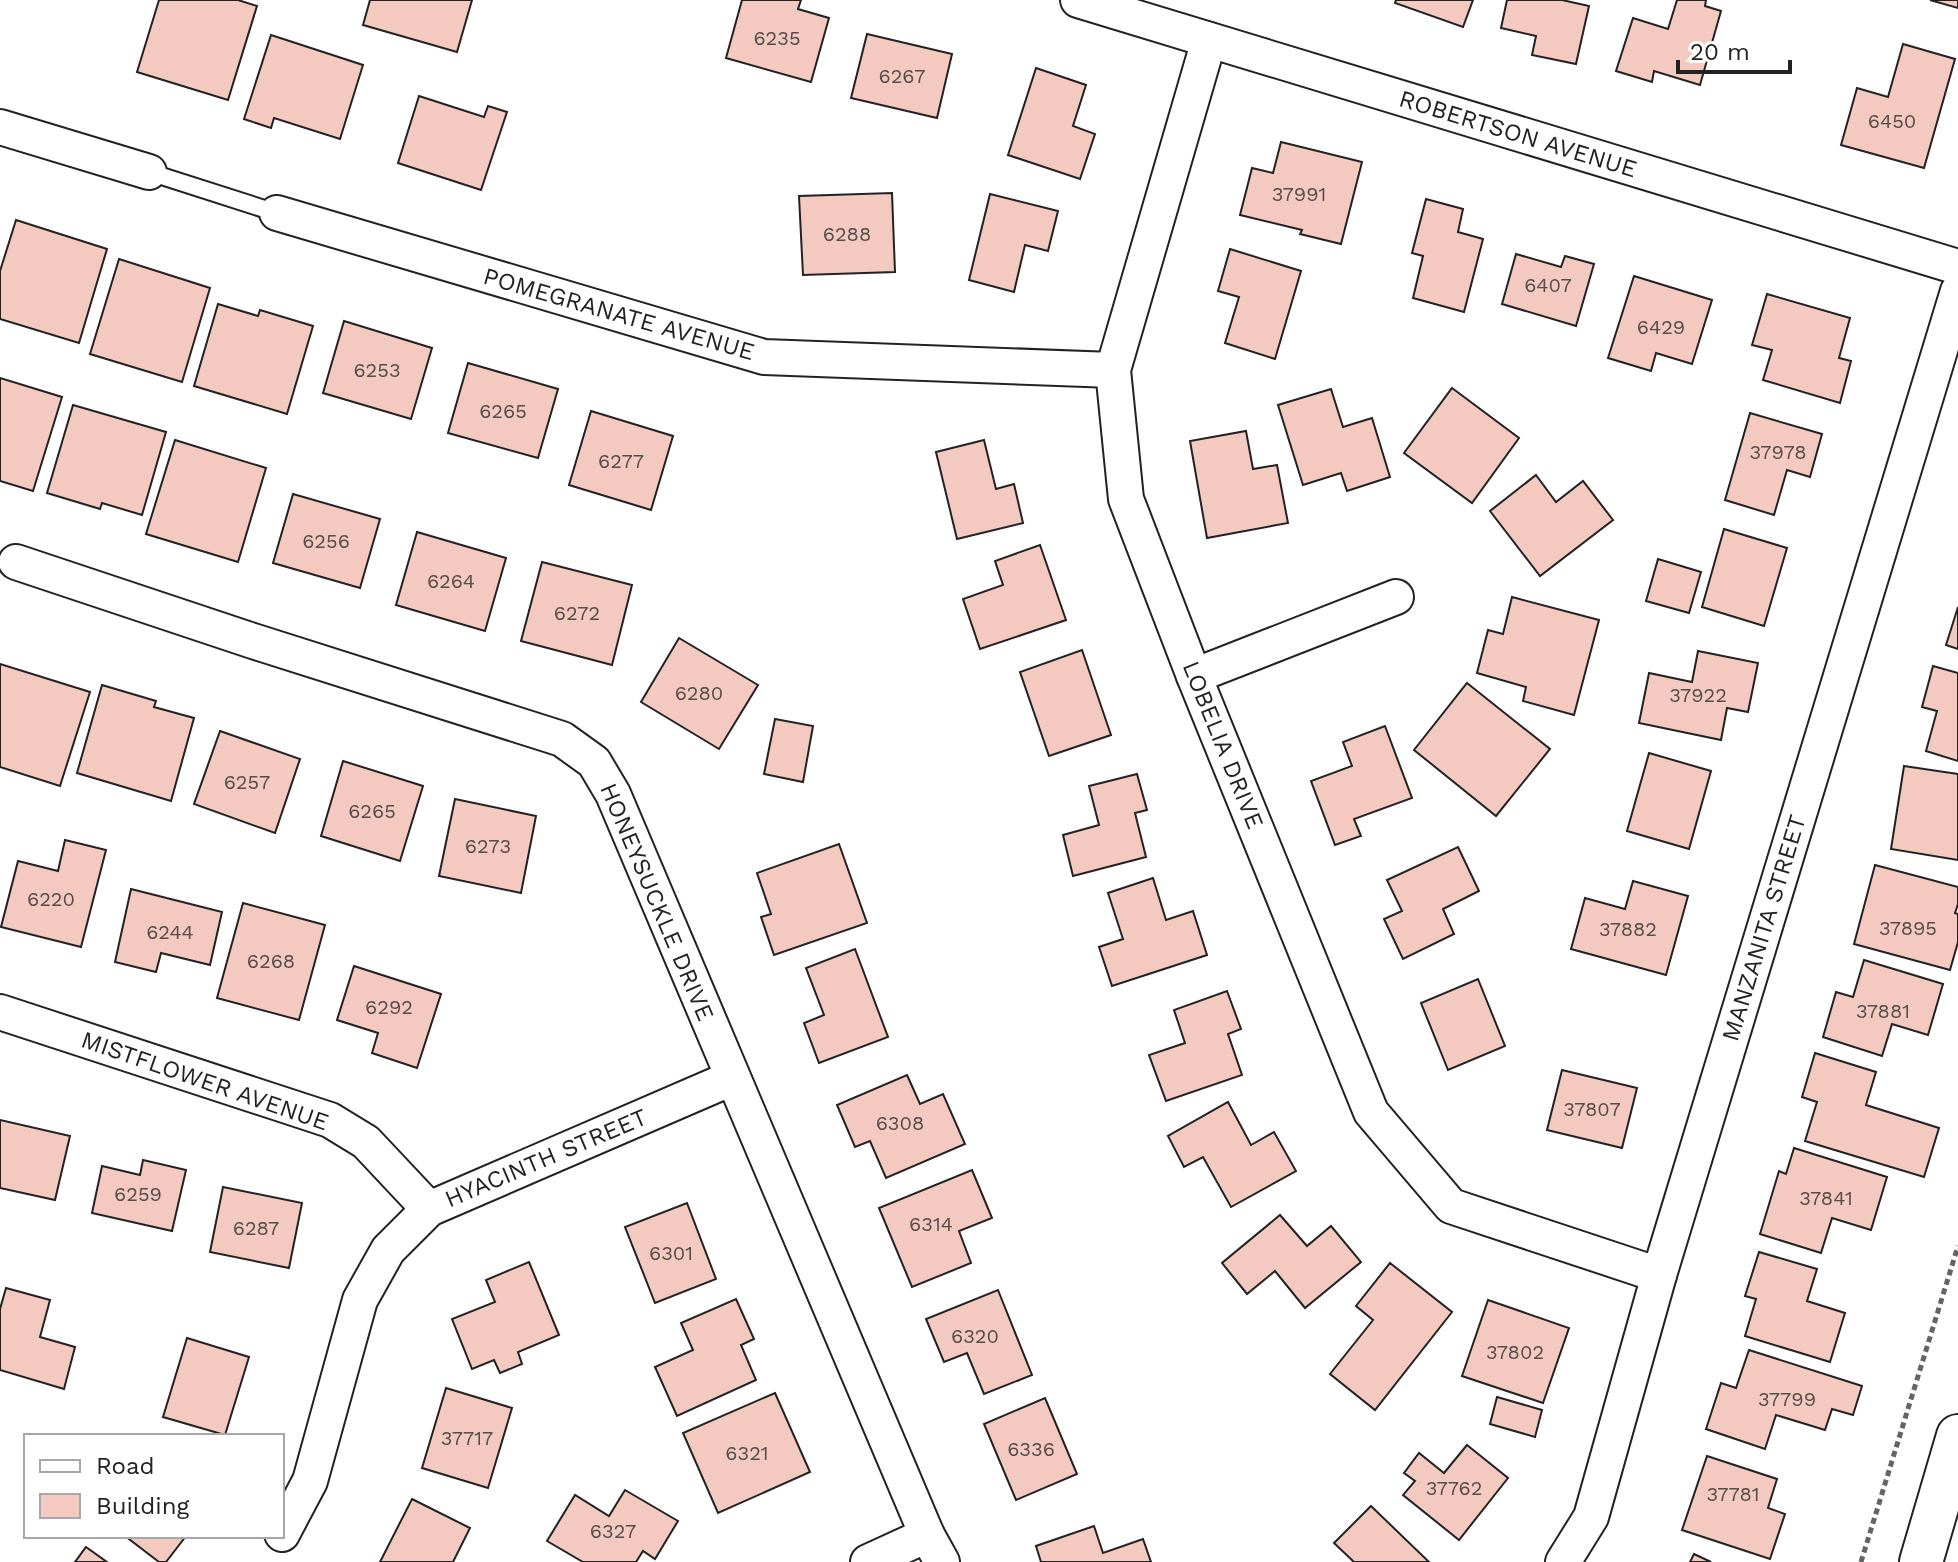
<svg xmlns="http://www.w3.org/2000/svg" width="1958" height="1562" viewBox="0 0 1958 1562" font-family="'Work Sans',sans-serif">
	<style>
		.building { fill: #f3c9c0; stroke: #222; stroke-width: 2 }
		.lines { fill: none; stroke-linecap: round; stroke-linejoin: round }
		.service-casing { stroke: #222; stroke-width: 20 }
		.minor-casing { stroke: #222; stroke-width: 38 }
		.tertiary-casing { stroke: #222; stroke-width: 46 }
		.path { stroke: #646464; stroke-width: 5; stroke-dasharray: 6 4; stroke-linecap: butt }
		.service { stroke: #fff; stroke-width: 16 }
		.minor { stroke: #fff; stroke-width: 34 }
		.tertiary { stroke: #fff; stroke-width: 42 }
		.labels { text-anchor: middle; stroke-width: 6; stroke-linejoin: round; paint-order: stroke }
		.number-label { font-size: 20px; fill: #564c4a }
		.street-label { font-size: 24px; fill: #222; stroke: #fff }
	</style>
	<rect width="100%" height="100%" fill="#fff"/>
	<g class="building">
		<path d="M159 0H238L257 6 228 100 137 72Z"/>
		<path d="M370 0H472L457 52 363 25Z"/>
		<path d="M742 0H801L798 9 829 18 811 82 726 58Z"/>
		<path d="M1396 0H1473L1463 27 1395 3Z"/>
		<path d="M1507 0H1562L1589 6 1576 64 1532 55 1536 36 1501 28Z"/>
		<path d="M1677 0H1706L1705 6 1721 11 1700 85 1654 71 1652 82 1616 71 1633 18 1668 29Z"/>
		<path d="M1930 0H1958V8Z"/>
		<path d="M867 34 952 54 937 118 851 98Z"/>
		<path d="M271 35 363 65 340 139 274 118 271 128 244 119Z"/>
		<path d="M1903 44 1955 59 1924 168 1841 145 1857 88 1888 97Z"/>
		<path d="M1036 68 1086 85 1073 126 1095 134 1080 179 1008 155Z"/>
		<path d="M419 96 484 117 488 106 507 112 481 190 398 163Z"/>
		<path d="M1281 142 1362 162 1341 244 1300 234 1302 230 1240 215 1252 168 1273 173Z"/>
		<path d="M892 193 895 272 803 275 799 196Z"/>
		<path d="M990 194 1058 211 1048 251 1025 245 1014 292 969 280Z"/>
		<path d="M1426 199 1463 209 1458 232 1483 239 1464 312 1413 298 1423 256 1412 253Z"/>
		<path d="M16 220 107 249 79 343 0 319V271Z"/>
		<path d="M1230 249 1301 271 1275 359 1225 343 1239 297 1218 291Z"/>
		<path d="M1516 254 1561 267 1565 256 1594 264 1576 326 1502 304Z"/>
		<path d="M119 259 210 288 182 382 90 354Z"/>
		<path d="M1634 276 1712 300 1692 364 1656 353 1651 371 1608 358Z"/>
		<path d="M1767 294 1850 318 1839 358 1851 361 1840 403 1763 380 1772 350 1752 345Z"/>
		<path d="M218 304 258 316 260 310 313 326 287 414 194 386Z"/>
		<path d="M344 321 432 348 411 419 323 393Z"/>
		<path d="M468 363 558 389 538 458 448 433Z"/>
		<path d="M0 378 62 397 33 491 0 481Z"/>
		<path d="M1452 388 1519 438 1472 503 1404 453Z"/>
		<path d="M1331 389 1343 427 1372 418 1390 477 1347 491 1341 473 1303 485 1278 405Z"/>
		<path d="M73 405 166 432 142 515 102 503 100 509 47 493Z"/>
		<path d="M591 411 673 436 651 510 569 485Z"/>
		<path d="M1750 413 1822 434 1810 477 1787 470 1774 515 1725 500Z"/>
		<path d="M1246 431 1253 469 1277 465 1288 523 1207 538 1190 441Z"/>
		<path d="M175 440 266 468 238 562 146 534Z"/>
		<path d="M984 440 996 489 1014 484 1023 523 957 539 936 452Z"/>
		<path d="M1536 475 1556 502 1583 481 1613 520 1540 576 1490 511Z"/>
		<path d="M293 494 380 519 360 588 273 563Z"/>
		<path d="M1724 529 1787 548 1764 626 1702 607Z"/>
		<path d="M417 532 506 558 485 631 396 605Z"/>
		<path d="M1040 545 1066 620 980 649 963 599 1003 585 995 561Z"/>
		<path d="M1658 559 1701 572 1689 613 1646 601Z"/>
		<path d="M542 562 632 585 612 665 521 641Z"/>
		<path d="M1512 597 1599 620 1574 715 1523 701 1526 687 1477 673 1488 630 1503 634Z"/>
		<path d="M1958 607V649L1946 645Z"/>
		<path d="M679 638 758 685 719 749 641 702Z"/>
		<path d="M1082 650 1111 735 1049 756 1020 672Z"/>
		<path d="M1698 651 1758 663 1748 712 1727 708 1721 740 1639 723 1649 673 1692 682Z"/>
		<path d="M0 664 90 692 60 786 0 767Z"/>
		<path d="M1933 666 1958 673V761L1926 751 1937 711 1922 707Z"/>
		<path d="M1467 683 1550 749 1496 816 1414 750Z"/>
		<path d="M102 685 156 701 154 707 194 718 171 801 77 773Z"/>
		<path d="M775 719 813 726 803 782 764 774Z"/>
		<path d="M1385 726 1412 798 1354 819 1361 836 1335 845 1311 781 1352 766 1343 742Z"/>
		<path d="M220 731 300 759 275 833 194 804Z"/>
		<path d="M1649 753 1711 771 1689 849 1627 831Z"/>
		<path d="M343 761 423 786 400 861 321 836Z"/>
		<path d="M1904 766 1958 774V860L1891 849Z"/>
		<path d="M1137 774 1147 810 1135 813 1146 857 1073 876 1063 835 1099 825 1089 786Z"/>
		<path d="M455 799 536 816 521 893 439 876Z"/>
		<path d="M65 840 106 850 81 947 1 927 18 861 58 871Z"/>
		<path d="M839 844 867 923 774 955 761 917 771 914 757 873Z"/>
		<path d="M1458 847 1479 891 1443 909 1454 934 1403 959 1384 919 1402 911 1387 880Z"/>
		<path d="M1875 865 1958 887V904L1955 913 1958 914V942L1950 970 1854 944Z"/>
		<path d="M1153 878 1166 920 1193 911 1207 955 1112 986 1099 947 1123 939 1108 893Z"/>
		<path d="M1633 881 1688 896 1666 975 1571 949 1585 898 1625 909Z"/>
		<path d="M131 889 222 912 210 965 161 953 156 972 115 962Z"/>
		<path d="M243 903 325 925 299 1020 217 998Z"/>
		<path d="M855 949 888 1037 819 1063 804 1023 824 1015 806 968Z"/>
		<path d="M1864 960 1943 984 1928 1035 1892 1024 1882 1056 1823 1037 1836 992 1853 997Z"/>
		<path d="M354 966 441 994 417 1068 372 1053 378 1033 337 1020Z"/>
		<path d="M1478 979 1505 1046 1448 1070 1421 1003Z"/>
		<path d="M1227 991 1241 1029 1228 1034 1242 1075 1166 1101 1149 1055 1185 1043 1174 1010Z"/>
		<path d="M1815 1053 1876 1072 1866 1105 1939 1128 1924 1177 1805 1141 1817 1102 1802 1097Z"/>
		<path d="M1562 1070 1637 1088 1622 1148 1547 1130Z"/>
		<path d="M907 1075 920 1104 943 1094 965 1144 886 1178 870 1141 855 1147 837 1105Z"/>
		<path d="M1228 1102 1251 1145 1274 1132 1296 1171 1231 1207 1203 1157 1184 1167 1168 1136Z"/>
		<path d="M0 1120 70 1136 55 1200 0 1188Z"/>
		<path d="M1794 1148 1887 1177 1871 1230 1832 1218 1821 1253 1760 1234 1779 1171 1786 1174Z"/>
		<path d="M143 1160 186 1170 172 1231 92 1213 102 1166 140 1175Z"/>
		<path d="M972 1170 992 1218 959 1231 971 1263 912 1287 879 1208Z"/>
		<path d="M223 1187 302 1203 289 1268 210 1252Z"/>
		<path d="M687 1203 716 1279 655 1303 625 1227Z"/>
		<path d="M1280 1215 1307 1246 1331 1226 1361 1262 1305 1308 1275 1271 1247 1294 1222 1263Z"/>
		<path d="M1759 1252 1817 1269 1807 1301 1845 1313 1830 1362 1745 1336 1756 1299 1745 1296Z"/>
		<path d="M529 1262 559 1335 518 1352 522 1364 500 1373 494 1360 472 1369 452 1319 495 1302 486 1280Z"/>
		<path d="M1390 1263 1452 1312 1375 1410 1330 1374 1373 1320 1356 1306Z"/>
		<path d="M6 1288 50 1300 40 1337 75 1347 64 1389 0 1370V1309Z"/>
		<path d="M998 1290 1032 1375 984 1394 967 1353 944 1362 926 1319Z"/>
		<path d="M736 1299 754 1339 741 1345 756 1380 677 1416 655 1367 693 1350 681 1323Z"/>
		<path d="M1488 1300 1569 1328 1543 1403 1462 1376Z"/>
		<path d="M187 1338 249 1357 225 1435 163 1417Z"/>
		<path d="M1749 1350 1862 1386 1853 1415 1832 1409 1825 1430 1776 1415 1765 1449 1706 1429 1721 1383 1736 1388Z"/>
		<path d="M446 1388 512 1408 488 1488 422 1468Z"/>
		<path d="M775 1393 810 1472 718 1513 683 1433Z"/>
		<path d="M1497 1397 1542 1410 1535 1437 1490 1424Z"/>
		<path d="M1045 1398 1077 1474 1016 1500 984 1424Z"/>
		<path d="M1467 1445 1508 1478 1459 1540 1403 1495 1415 1481 1404 1473 1419 1453 1444 1473Z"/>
		<path d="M1707 1456 1777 1479 1768 1508 1785 1514 1770 1559 1682 1530Z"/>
		<path d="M625 1490 678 1521 655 1559 643 1551 636 1562H583L547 1541 575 1495 609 1516Z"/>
		<path d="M412 1499 470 1528 453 1562H380Z"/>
		<path d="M1371 1506 1429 1562H1354L1334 1543Z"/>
		<path d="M1094 1526 1103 1553 1143 1539 1151 1562H1041L1036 1546Z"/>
		<path d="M125 1536H186L166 1562H159Z"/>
		<path d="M86 1547 107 1562H75Z"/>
		<path d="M1694 1554 1711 1562H1690Z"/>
	</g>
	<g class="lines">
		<defs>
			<path id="service" d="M149 172 277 213"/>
			<g id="minor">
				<path d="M1078 0 1958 267"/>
				<path d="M1209 40 1113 370 1126 499 1194 676 1371 1112 1451 1206 1659 1275"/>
				<path d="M0 127 149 172"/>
				<path d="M277 213 764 357 1113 370"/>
				<path d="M16 562 253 641 562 739 594 762 613 794 927 1535 942 1562"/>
				<path d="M1194 676 1396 597"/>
				<path d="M0 1012 330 1120 366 1142 429 1209"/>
				<path d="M282 1534 310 1481 360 1300 388 1250 429 1209 732 1078"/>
				<path d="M868 1562 927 1535"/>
				<path d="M1563 1562 1591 1517 1659 1275 1958 291"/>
			</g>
			<path id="tertiary" d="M1921 1562 1958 1436"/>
		</defs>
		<use href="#service" class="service-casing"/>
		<use href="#minor" class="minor-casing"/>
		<use href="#tertiary" class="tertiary-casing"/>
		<path class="path" d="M1861 1562 1958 1246"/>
		<use href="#service" class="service"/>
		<use href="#minor" class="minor"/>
		<use href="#tertiary" class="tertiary"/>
	</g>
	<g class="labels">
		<g class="number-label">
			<text x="777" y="45">6235</text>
			<text x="902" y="83">6267</text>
			<text x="1892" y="128">6450</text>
			<text x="1299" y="201">37991</text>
			<text x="847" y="241">6288</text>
			<text x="1548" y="292">6407</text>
			<text x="1661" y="334">6429</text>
			<text x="377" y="377">6253</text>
			<text x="503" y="418">6265</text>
			<text x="1778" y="459">37978</text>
			<text x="621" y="468">6277</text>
			<text x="326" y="548">6256</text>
			<text x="451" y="588">6264</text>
			<text x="577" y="620">6272</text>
			<text x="699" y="700">6280</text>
			<text x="1698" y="702">37922</text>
			<text x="247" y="789">6257</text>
			<text x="372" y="818">6265</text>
			<text x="488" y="853">6273</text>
			<text x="51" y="906">6220</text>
			<text x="1908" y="935">37895</text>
			<text x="1628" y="936">37882</text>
			<text x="170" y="939">6244</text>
			<text x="271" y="968">6268</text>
			<text x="389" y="1014">6292</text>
			<text x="1883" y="1018">37881</text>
			<text x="1592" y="1116">37807</text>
			<text x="900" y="1130">6308</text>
			<text x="138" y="1201">6259</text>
			<text x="1826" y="1205">37841</text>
			<text x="931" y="1231">6314</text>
			<text x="256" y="1235">6287</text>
			<text x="671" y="1260">6301</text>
			<text x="975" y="1343">6320</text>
			<text x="1515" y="1359">37802</text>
			<text x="1787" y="1406">37799</text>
			<text x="467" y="1445">37717</text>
			<text x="1031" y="1456">6336</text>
			<text x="747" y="1460">6321</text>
			<text x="1454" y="1495">37762</text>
			<text x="1733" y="1501">37781</text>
			<text x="613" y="1538">6327</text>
		</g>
		<g class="street-label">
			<text transform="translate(1518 134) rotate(17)" y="8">ROBERTSON AVENUE</text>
			<text transform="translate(619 314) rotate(16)" y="8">POMEGRANATE AVENUE</text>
			<text transform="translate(1223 745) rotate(68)" y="8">LOBELIA DRIVE</text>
			<text transform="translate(657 902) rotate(67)" y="8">HONEYSUCKLE DRIVE</text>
			<text transform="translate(1764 928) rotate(-73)" y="8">MANZANITA STREET</text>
			<text transform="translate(205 1081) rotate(19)" y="8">MISTFLOWER AVENUE</text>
			<text transform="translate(546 1158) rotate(-23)" y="8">HYACINTH STREET</text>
		</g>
	</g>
	<rect x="24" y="1434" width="260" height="104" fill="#ffffff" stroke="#a7a7a7" stroke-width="2"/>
	<rect x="40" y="1460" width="40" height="12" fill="#ffffff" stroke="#a7a7a7" stroke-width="2"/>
	<text x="96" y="1474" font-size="24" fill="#222222">Road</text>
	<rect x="40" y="1494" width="40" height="24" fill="#f3c9c0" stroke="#a7a7a7" stroke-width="2"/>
	<text x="96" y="1514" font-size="24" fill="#222222">Building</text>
	<path d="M1678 60v12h112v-12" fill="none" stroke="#222222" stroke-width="4"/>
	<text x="1690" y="60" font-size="24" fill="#222222" stroke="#ffffff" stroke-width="6" paint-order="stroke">20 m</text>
</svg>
